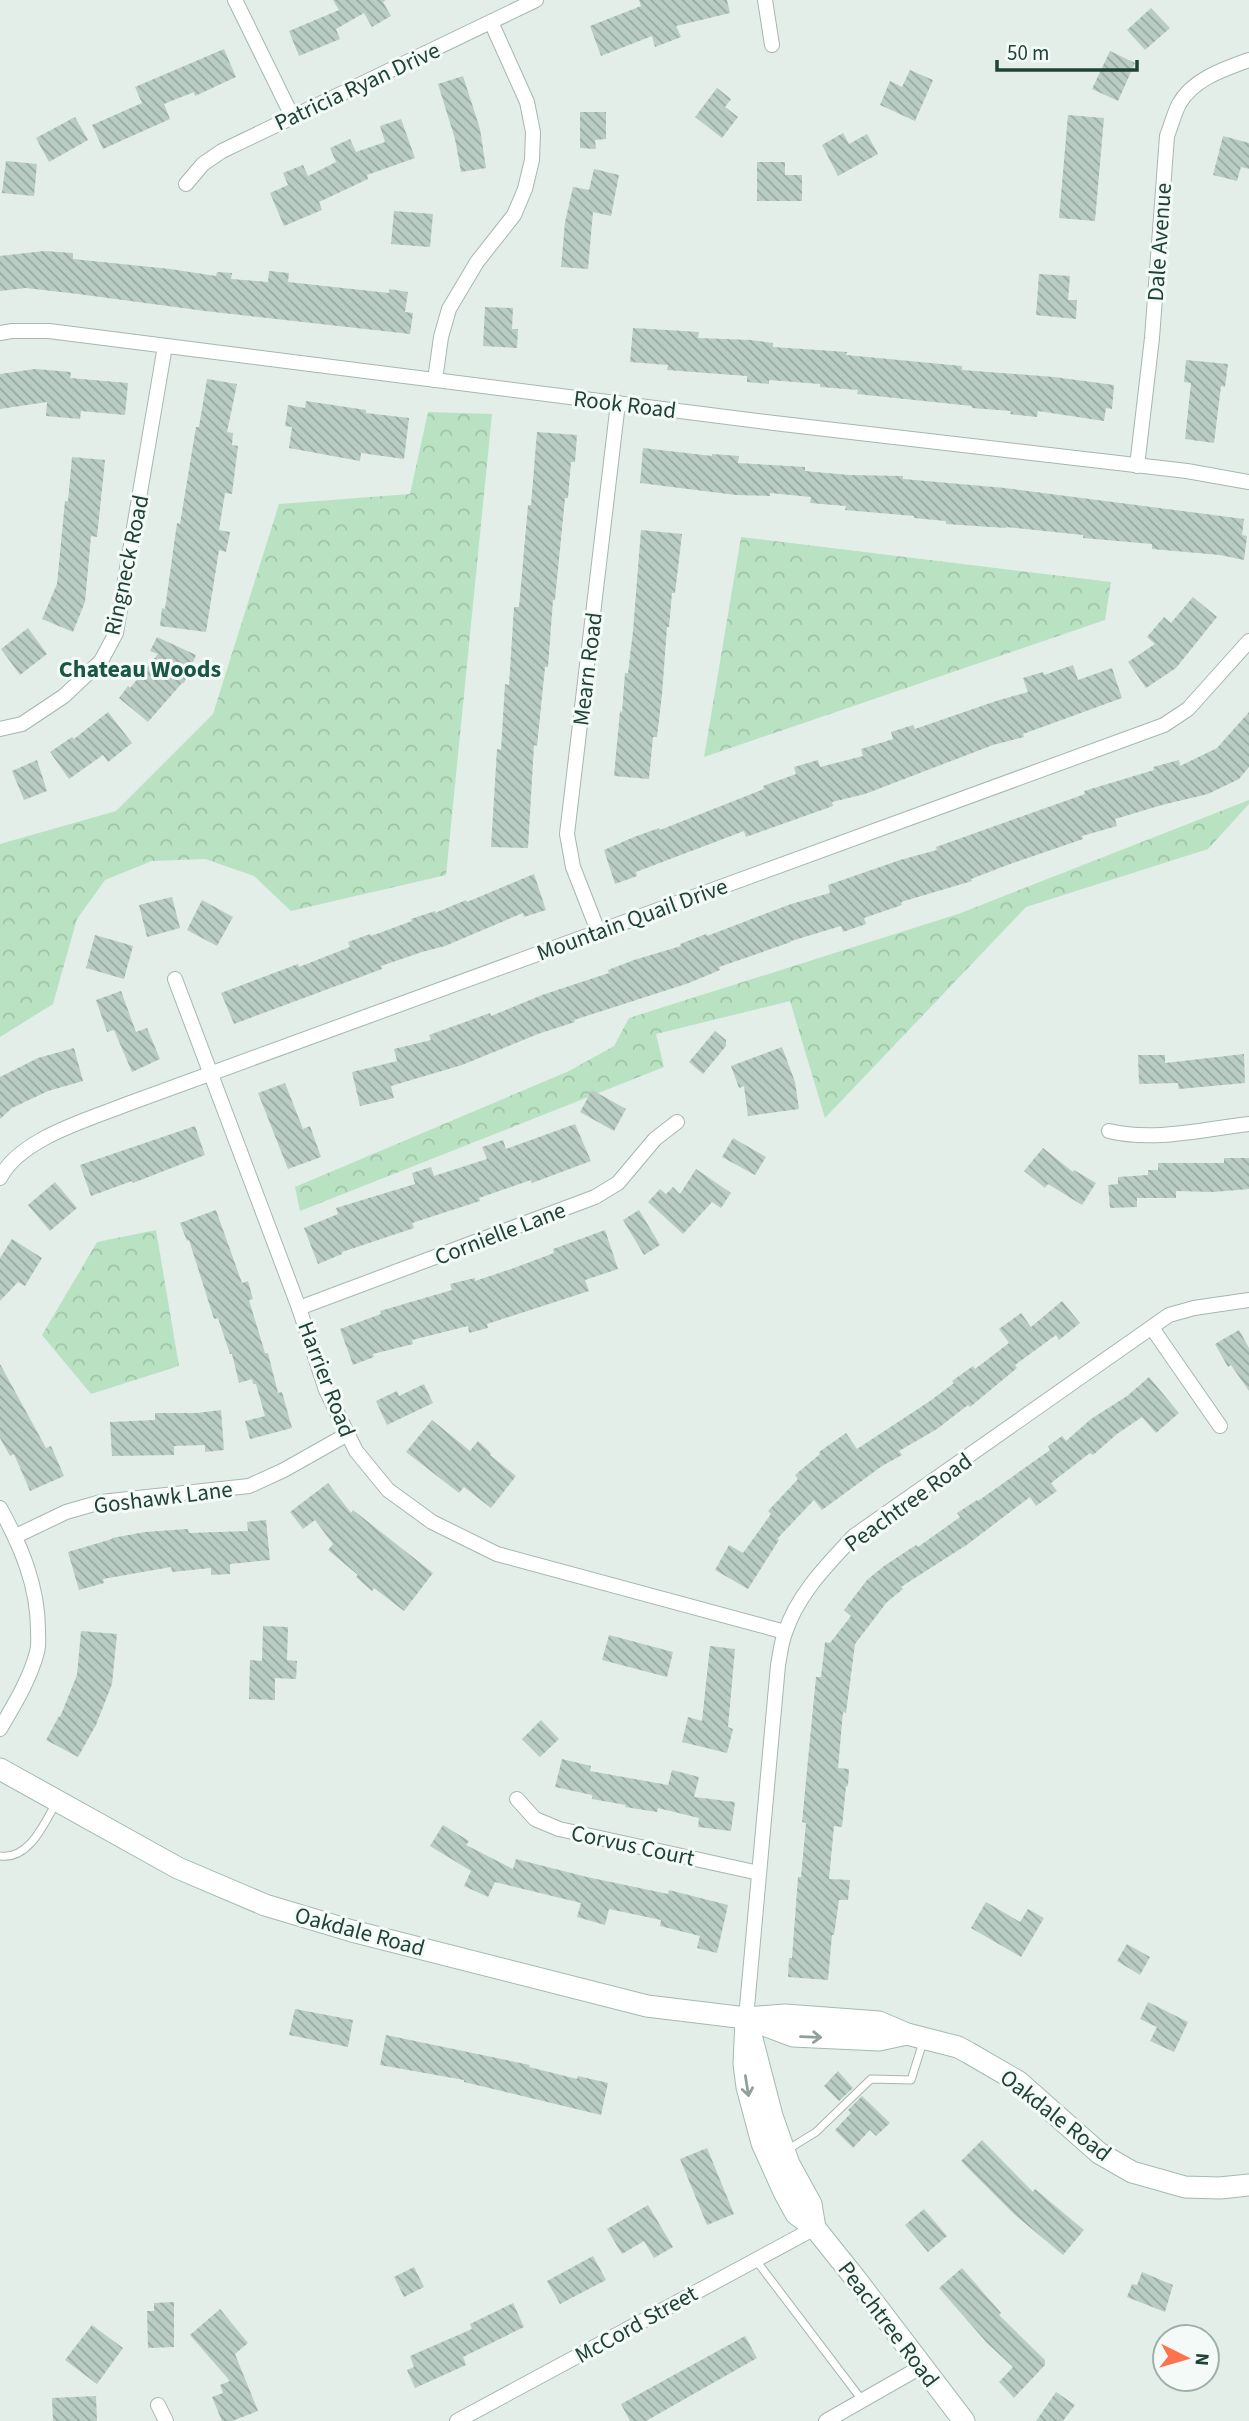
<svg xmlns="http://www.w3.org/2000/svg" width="1249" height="2421" viewBox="0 0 1249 2421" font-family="'Source Sans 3',sans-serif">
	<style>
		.forest { fill: url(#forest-crowns) }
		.building { fill: url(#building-back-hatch) }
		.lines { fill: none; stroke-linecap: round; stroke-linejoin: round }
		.lane-casing { stroke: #a5b7b0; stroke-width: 9 }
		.street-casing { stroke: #a5b7b0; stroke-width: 16 }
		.secondary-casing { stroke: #a0bcb0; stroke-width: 23 }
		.lane { stroke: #fff; stroke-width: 7 }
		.street { stroke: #fff; stroke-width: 14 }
		.secondary { stroke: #fff; stroke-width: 21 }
		.oneway { stroke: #90a09b }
		.labels { text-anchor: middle; stroke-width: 6; stroke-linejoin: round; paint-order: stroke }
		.street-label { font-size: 23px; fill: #204237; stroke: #f4faf7 }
		.neighbourhood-label { font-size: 24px; font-weight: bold; fill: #195745; stroke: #f4faf7 }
	</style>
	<defs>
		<pattern id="forest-crowns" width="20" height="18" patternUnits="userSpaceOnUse" patternTransform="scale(1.75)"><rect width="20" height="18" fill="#b9e2c2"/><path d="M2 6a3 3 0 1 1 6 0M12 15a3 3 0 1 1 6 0" fill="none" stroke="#9fc3a7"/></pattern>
		<pattern id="building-back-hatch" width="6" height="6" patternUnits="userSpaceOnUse" patternTransform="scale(1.75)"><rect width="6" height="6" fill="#bacdc4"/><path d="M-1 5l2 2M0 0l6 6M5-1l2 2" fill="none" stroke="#97a8a0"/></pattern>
	</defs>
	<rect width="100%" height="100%" fill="#e3eee9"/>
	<g class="forest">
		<path d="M428 412 492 414 446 875 291 911 254 876 205 859 152 861 105 880 77 919 53 1004 0 1037V844L116 811 213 714 279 504 410 494Z"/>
		<path d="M741 537 1111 582 1105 620 704 757Z"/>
		<path d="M1249 800V804L1208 849 1026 907 825 1118 790 1001 656 1034 664 1067 300 1211 295 1187 569 1071 614 1046 629 1018 958 914Z"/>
		<path d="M156 1230 179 1366 91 1394 42 1335 97 1242Z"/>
	</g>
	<g class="building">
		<path d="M333 0H386L383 2 391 16 372 27 364 13 336 29 340 39 299 56 289 31 339 10Z"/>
		<path d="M639 0H727L730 13 676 26 681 37 655 47 652 36 601 56 590 26 641 6Z"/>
		<path d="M1151 8 1170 28 1145 50 1127 30Z"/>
		<path d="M224 49 236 77 195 96 194 92 164 104 170 119 103 149 92 125 142 103 135 87Z"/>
		<path d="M1110 51 1135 63 1118 101 1092 89Z"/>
		<path d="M910 70 933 80 915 121 880 105 890 81 902 87Z"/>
		<path d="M463 76 480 129 486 168 461 172 455 139 438 84Z"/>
		<path d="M717 88 731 99 725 107 738 117 722 138 695 117Z"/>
		<path d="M580 112H606V139L595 140 596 149 580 148Z"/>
		<path d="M1068 115 1104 118 1095 221 1059 218Z"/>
		<path d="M75 117 88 140 49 162 36 138Z"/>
		<path d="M401 119 415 158 367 175 368 179 319 202 322 210 284 226 270 193 288 185 283 173 303 165 308 176 336 162 330 148 350 139 356 152 385 142 380 126Z"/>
		<path d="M843 133 849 144 867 134 878 154 838 176 822 145Z"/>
		<path d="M1223 136 1249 143V169L1241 167 1237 181 1213 175Z"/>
		<path d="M6 161 37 164 34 196 2 193Z"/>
		<path d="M757 162H785V175H802V201H757Z"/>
		<path d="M594 169 619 175 611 216 593 212 588 269 561 267 565 222 573 187 589 190Z"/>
		<path d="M394 211 433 214 430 247 391 244Z"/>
		<path d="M44 251 73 253V259L170 269 216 276 217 272 232 273 231 279 268 282 269 271 289 273 288 282 389 293V289L408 292 405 312 413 313 410 334 205 311 78 294 26 288 0 291V256Z"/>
		<path d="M1039 274 1070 276 1068 300H1077L1076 319 1036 315Z"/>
		<path d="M485 307 513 308 512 329H518L517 348 483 346Z"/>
		<path d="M633 328 699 332 698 338 751 340 773 343V347L847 352 846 355 962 366V370L1054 377 1114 385 1112 409 1106 408 1104 421 1038 411 1037 417 1010 414 1011 411 972 408V406L857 394 858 390 820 387V384L769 380V384L747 382V376L667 370 668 365 630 362Z"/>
		<path d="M1186 360 1228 364 1225 387 1221 386 1214 443 1185 439 1191 383 1184 382Z"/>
		<path d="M35 369 71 372 70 378 128 383 125 415 81 411 80 419 46 416 47 402 0 409V374Z"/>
		<path d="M207 379 237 384 227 432 233 433 232 445 238 446 232 494 225 493 219 530 230 532 226 552 219 550 206 632 160 626 162 608 165 609 177 523 180 524 196 427H199Z"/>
		<path d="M306 401 366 410V413L409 418 404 459 361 453 360 461 289 448 292 427 285 426 288 405 305 408Z"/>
		<path d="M537 432 577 435 575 462H571L568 498H565L555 600H553L548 667H545L537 746 534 745 528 848 491 847 497 749 501 750 505 684 509 685 514 607H519L528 505H531Z"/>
		<path d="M643 448 712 456V454L739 456 738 463 805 467V471L849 475 903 476V479L1005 488 1244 519 1242 535 1247 536 1244 560 1220 555 1152 549V544L1083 538V535L1006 527V528L946 524V521L914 518V516L845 510 846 506 810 503 811 497 770 493V496L736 495 640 483Z"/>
		<path d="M72 457 105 460 97 537 91 536 85 602 73 632 42 619 57 584 65 501H68Z"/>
		<path d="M641 530 682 534 675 593H672L669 627H667L662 694 657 737H653L649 779 614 776 620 711 622 712 625 673H628L633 631Z"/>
		<path d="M1193 597 1217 617 1176 668 1146 688 1128 662 1155 644 1147 637 1164 617 1171 623Z"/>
		<path d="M28 628 47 654 20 675 1 649Z"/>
		<path d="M157 637 196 655 184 683H182L148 722 119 698 128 686 130 688 158 654 150 651Z"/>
		<path d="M1073 665 1078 680 1112 668 1122 698 1023 734 1024 737 993 745 865 794 832 802 833 806 746 837 744 831 636 872 637 876 615 884 604 850 634 837 659 828 660 830 764 789 763 786 796 774 794 767 818 760 820 767 863 756 861 749 893 739 891 732 913 725 915 729 996 701 1028 692 1023 678 1043 672 1044 675Z"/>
		<path d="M108 712 132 743 108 762 103 755 69 779 50 752 72 737 74 739Z"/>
		<path d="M1249 712V767L1239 779 1208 794 1162 805 1115 819 1117 826 1082 836 1083 839 1010 864 971 879 972 881 901 902 902 905 864 918 866 924 843 932 841 926 791 941V942L719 967 720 970 689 983 574 1020 575 1022 538 1034 462 1065 391 1086 394 1098 360 1106 352 1072 397 1061 394 1049 431 1040 429 1035 490 1013 491 1016 542 995 609 973 608 970 634 960 681 946 680 944 706 934 707 936 791 904 830 893 828 885 900 860 937 850 936 847 1085 794 1084 791 1154 770 1153 767 1179 760 1180 766 1217 748Z"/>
		<path d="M37 760 47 791 24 800 12 771Z"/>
		<path d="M534 874 546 910 524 917 523 913 445 946 422 952 381 966 382 969 234 1024 221 993 298 964 299 967 350 947 348 942 370 934 371 936 412 921 411 919 435 911V913L466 900 467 902Z"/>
		<path d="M172 897 180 928 147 937 139 905Z"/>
		<path d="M202 900 233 917 217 946 187 930Z"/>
		<path d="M95 935 133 946 124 979 86 968Z"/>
		<path d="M121 991 136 1032 147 1028 160 1059 132 1072 114 1030 107 1032 96 1000Z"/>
		<path d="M715 1031 726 1040V1046L703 1074 689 1062Z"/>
		<path d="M782 1047 795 1082 799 1109 748 1116 744 1086 739 1088 731 1066Z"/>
		<path d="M74 1048 83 1081 48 1091 12 1108 0 1119V1077L38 1058Z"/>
		<path d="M1244 1054 1245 1083 1179 1089 1178 1083 1139 1084 1138 1055H1165V1063Z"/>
		<path d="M285 1083 303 1129 310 1126 321 1157 288 1169 258 1093Z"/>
		<path d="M592 1090 626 1109 614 1131 580 1112Z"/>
		<path d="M575 1124 591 1161 532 1183 531 1180 479 1198 480 1201 412 1223 414 1228 342 1252V1254L318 1264 304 1228 338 1214 336 1208 415 1184 412 1173 431 1167 434 1176 487 1159 482 1147 503 1140 506 1149Z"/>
		<path d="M195 1126 205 1155 133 1183 132 1181 91 1196 80 1165Z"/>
		<path d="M733 1138 766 1157 755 1175 722 1157Z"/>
		<path d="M1043 1148 1073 1172 1074 1170 1096 1183 1082 1205 1048 1184 1045 1188 1024 1171Z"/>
		<path d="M1224 1158H1249V1189L1213 1192 1176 1191V1198H1137V1207L1110 1208 1108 1185 1118 1184V1177L1148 1175V1170H1158V1163H1224Z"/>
		<path d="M696 1169 731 1193 721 1208 712 1202 683 1234 648 1202 660 1189 666 1194 673 1187 680 1194Z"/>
		<path d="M55 1182 77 1208 50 1231 28 1205Z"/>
		<path d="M216 1210 242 1283 248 1281 253 1299 249 1300 265 1353H268L278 1393 282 1392 292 1428 250 1439 245 1421 265 1416 256 1384H253L252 1379 239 1383 232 1354H230L218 1318 214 1319 189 1240 187 1241 180 1223Z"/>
		<path d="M639 1210 660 1245 644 1255 623 1220Z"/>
		<path d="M605 1230 618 1269 585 1280 589 1291 487 1324 488 1328 469 1333 468 1326 412 1340 413 1344 373 1354 374 1357 353 1365 340 1329 381 1314 380 1311 452 1290 450 1284 475 1278V1281L514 1268 554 1253 553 1249Z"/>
		<path d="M12 1239 42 1258 25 1286 18 1282 0 1301V1258Z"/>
		<path d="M1062 1301 1080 1323 1059 1340 1056 1335 1015 1365 1017 1368 970 1407 968 1405 937 1429 899 1451 902 1455 882 1466 822 1510 814 1500 777 1539 779 1540 748 1589 715 1570 729 1545 743 1553 771 1514 768 1511 798 1479 795 1475 820 1454 819 1452 846 1433 857 1449 930 1401 954 1383 952 1381 973 1366 975 1369 1009 1343 999 1329 1021 1313 1031 1327Z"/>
		<path d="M1239 1330 1249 1348V1391L1231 1365 1228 1367 1215 1344Z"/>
		<path d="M0 1364 46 1448 51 1446 64 1476 30 1491 14 1454 10 1456 0 1438Z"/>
		<path d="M1149 1377 1179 1413 1156 1433 1142 1417 1117 1434 1093 1455 1090 1453 1051 1483 1057 1491 1036 1506 1030 1497 968 1544 901 1587 903 1589 887 1602 855 1644 846 1713 843 1712 838 1768 849 1769 848 1786H846L842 1827 834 1826 829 1879 850 1880 848 1900H839L834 1935H832L828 1980 788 1977 789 1958H792L798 1877H801L806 1823 802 1822 816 1677H821L825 1642 830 1643 851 1616 844 1610 867 1580 884 1566 916 1545 918 1547 960 1517 957 1513 977 1500 978 1501 1050 1450 1048 1446 1062 1436 1066 1441 1091 1419 1127 1396Z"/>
		<path d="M424 1384 433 1403 387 1425 376 1401 397 1391 399 1396Z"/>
		<path d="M221 1410 224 1450 205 1452V1445L174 1446V1455L112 1456 110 1422 155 1420V1413H197Z"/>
		<path d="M432 1420 470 1451 478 1441 491 1453 490 1455 516 1476 491 1508 464 1487 459 1493 406 1452Z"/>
		<path d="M328 1483 351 1513 353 1510 433 1573 404 1611 374 1588 372 1591 356 1577 358 1575 328 1550 333 1544 315 1520 303 1529 290 1512Z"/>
		<path d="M266 1520 270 1560 230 1564V1574L211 1575V1568L172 1572 171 1567 103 1579 104 1583 79 1590 68 1552 112 1539V1538L145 1532 188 1529 189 1533 248 1531 247 1522Z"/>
		<path d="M263 1626 288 1627 287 1660 297 1661 296 1679 275 1678V1700L249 1699 250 1660 262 1661Z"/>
		<path d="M81 1631 117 1634 112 1684 96 1725 78 1757 46 1740 59 1716 60 1717 77 1675Z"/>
		<path d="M609 1635 673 1652 667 1677 602 1660Z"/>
		<path d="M710 1646 735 1649 728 1727 733 1729 727 1753 682 1742 688 1717 702 1721Z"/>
		<path d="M541 1720 559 1739 540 1757 522 1739Z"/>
		<path d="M562 1759 591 1766 590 1771 668 1785 672 1770 699 1777 694 1797 735 1802 731 1831 698 1827 699 1818 658 1808 657 1812 625 1807 626 1805 592 1799V1795L555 1787Z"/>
		<path d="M443 1825 469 1841 466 1845 513 1869 516 1859 587 1877 668 1894 669 1890 728 1905 717 1953 697 1948 700 1936 660 1926 661 1920 609 1909 605 1925 577 1917 581 1903 495 1882 488 1897 464 1886 471 1871 430 1846Z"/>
		<path d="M986 1902 1020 1922 1028 1909 1044 1918 1021 1957 971 1928Z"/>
		<path d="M1127 1944 1150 1957 1140 1975 1117 1961Z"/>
		<path d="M1148 2002 1188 2022 1174 2052 1150 2041 1157 2027 1140 2019Z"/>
		<path d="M295 2009 353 2020 348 2047 289 2035Z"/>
		<path d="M386 2035 530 2065 529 2067 577 2079 578 2076 608 2083 601 2115 464 2082V2080L380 2065Z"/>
		<path d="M838 2071 853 2088 839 2101 824 2086Z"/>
		<path d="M862 2096 890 2123 876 2136 870 2130 853 2148 835 2130 851 2113 848 2110Z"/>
		<path d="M982 2140 1033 2192 1035 2189 1084 2230 1063 2255 1014 2214 961 2161Z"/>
		<path d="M707 2148 734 2214 707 2225 680 2159Z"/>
		<path d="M648 2205 673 2247 654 2258 644 2241 622 2254 607 2229Z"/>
		<path d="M924 2209 947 2236 928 2252 905 2225Z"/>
		<path d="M593 2256 606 2280 560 2304 547 2281Z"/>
		<path d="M414 2267 424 2287 404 2297 394 2277Z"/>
		<path d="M962 2268 1001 2313 999 2315 1045 2360V2365L1014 2398 999 2382 1013 2367 987 2343 939 2288Z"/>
		<path d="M1142 2272 1173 2285 1165 2312 1127 2297 1132 2284 1137 2285Z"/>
		<path d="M174 2302V2347L148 2348 147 2311H154V2303Z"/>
		<path d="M513 2303 524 2327 463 2357 466 2365 415 2388 407 2370 414 2367 410 2356 472 2329 470 2324Z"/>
		<path d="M220 2309 248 2343 235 2354 258 2411 232 2421H222L212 2397 223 2393 220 2385 230 2381 190 2335Z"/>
		<path d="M92 2325 123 2348 97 2384 65 2360Z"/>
		<path d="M745 2336 757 2358 646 2421H630L621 2404Z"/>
		<path d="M1056 2392 1075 2405 1063 2421H1036Z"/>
		<path d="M96 2396 97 2421H53L52 2398Z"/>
	</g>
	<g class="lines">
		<defs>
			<g id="lane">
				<path d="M0 1856C29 1860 44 1824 56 1803"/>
				<path d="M787 2150 816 2132 871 2079 911 2080 923 2042"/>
				<path d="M755 2259 862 2400"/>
			</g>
			<g id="street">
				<path d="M235 0 292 116"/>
				<path d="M765 0 772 45"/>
				<path d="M186 184 203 164 222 151 536 0"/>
				<path d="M0 333 12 331H49L774 423 1187 471 1249 482"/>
				<path d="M435 380 441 337 449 309 477 262 514 215 525 189 532 160 533 132 527 102 491 22"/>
				<path d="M1137 466 1152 338 1167 136C1171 126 1174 114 1179 104 1193 79 1224 69 1249 60"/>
				<path d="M0 729 22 724 64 696 101 661 116 633 165 346"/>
				<path d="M598 931 573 867 567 834 618 403"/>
				<path d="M175 979 299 1308 326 1390 356 1451 388 1490 432 1522 497 1554 785 1632"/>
				<path d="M1109 1131C1154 1142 1204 1129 1249 1124"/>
				<path d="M0 1178C20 1138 90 1119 130 1103L1164 725 1188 709 1249 641"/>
				<path d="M299 1308 595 1197 618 1183 655 1139 677 1122"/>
				<path d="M1152 1328 1220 1426"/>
				<path d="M0 1508C21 1546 38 1586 38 1630 38 1637 39 1645 37 1652 30 1679 14 1705 0 1729"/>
				<path d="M16 1536 66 1512 101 1502 249 1486 284 1470 346 1435"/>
				<path d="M517 1799 535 1819 559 1829 759 1873"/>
				<path d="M746 2018 778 1665C780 1655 781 1643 785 1633 797 1595 827 1565 854 1536L1169 1315 1194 1308 1249 1300"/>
				<path d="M158 2405 166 2421"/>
				<path d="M457 2421 815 2228"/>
				<path d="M826 2421 921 2367"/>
			</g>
			<g id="secondary">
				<path d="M0 1769 178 1868 265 1905 352 1931 647 2006 746 2018 785 2015 879 2022 907 2034 958 2047 969 2053 1019 2082 1099 2153 1132 2172 1185 2187 1220 2188 1249 2185"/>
				<path d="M746 2018 744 2064 747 2087 762 2143 784 2192 796 2214 815 2228 855 2278 964 2421"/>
				<path d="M751 2020 793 2036 879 2040 907 2034"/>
				<path d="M751 2035 772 2116 789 2164 811 2204 815 2228"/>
			</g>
		</defs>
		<use href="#lane" class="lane-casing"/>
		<use href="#street" class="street-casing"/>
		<use href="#secondary" class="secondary-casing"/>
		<use href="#lane" class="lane"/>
		<use href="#street" class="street"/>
		<use href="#secondary" class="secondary"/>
	</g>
	<defs><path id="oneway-shaft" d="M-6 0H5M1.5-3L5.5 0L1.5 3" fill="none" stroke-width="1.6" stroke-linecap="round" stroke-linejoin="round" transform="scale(1.75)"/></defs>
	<g class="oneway">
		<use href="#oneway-shaft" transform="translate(811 2037) rotate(2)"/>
		<use href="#oneway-shaft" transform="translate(747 2086) rotate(81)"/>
	</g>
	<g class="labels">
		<g class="street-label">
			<text transform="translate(357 86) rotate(-25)" y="8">Patricia Ryan Drive</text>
			<text transform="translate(1159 242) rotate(-86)" y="8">Dale Avenue</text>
			<text transform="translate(625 404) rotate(7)" y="8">Rook Road</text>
			<text transform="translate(126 565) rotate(-78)" y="8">Ringneck Road</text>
			<text transform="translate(587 669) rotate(-83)" y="8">Mearn Road</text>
			<text transform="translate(632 919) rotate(-20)" y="8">Mountain Quail Drive</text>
			<text transform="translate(500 1233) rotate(-21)" y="8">Cornielle Lane</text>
			<text transform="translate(327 1379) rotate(69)" y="8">Harrier Road</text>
			<text transform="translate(163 1497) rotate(-7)" y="8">Goshawk Lane</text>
			<text transform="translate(908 1502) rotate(-36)" y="8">Peachtree Road</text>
			<text transform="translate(633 1845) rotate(12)" y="8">Corvus Court</text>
			<text transform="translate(360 1931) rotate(15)" y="8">Oakdale Road</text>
			<text transform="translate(1056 2115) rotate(38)" y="8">Oakdale Road</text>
			<text transform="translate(636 2324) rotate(-29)" y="8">McCord Street</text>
			<text transform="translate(889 2324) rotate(53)" y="8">Peachtree Road</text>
		</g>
		<g class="neighbourhood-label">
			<text x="140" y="677">Chateau Woods</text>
		</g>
	</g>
	<g transform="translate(1186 2358) rotate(95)"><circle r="33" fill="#f4faf7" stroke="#9fb0aa" stroke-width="2"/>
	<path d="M0-5L12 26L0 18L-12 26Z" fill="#ff7250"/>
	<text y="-10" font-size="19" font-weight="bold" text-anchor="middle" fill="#204237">N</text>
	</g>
	<path d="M997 60v10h140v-10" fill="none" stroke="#204237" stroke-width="3.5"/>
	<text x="1007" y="60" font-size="21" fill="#204237" stroke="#f4faf7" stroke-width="5" paint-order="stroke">50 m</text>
</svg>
